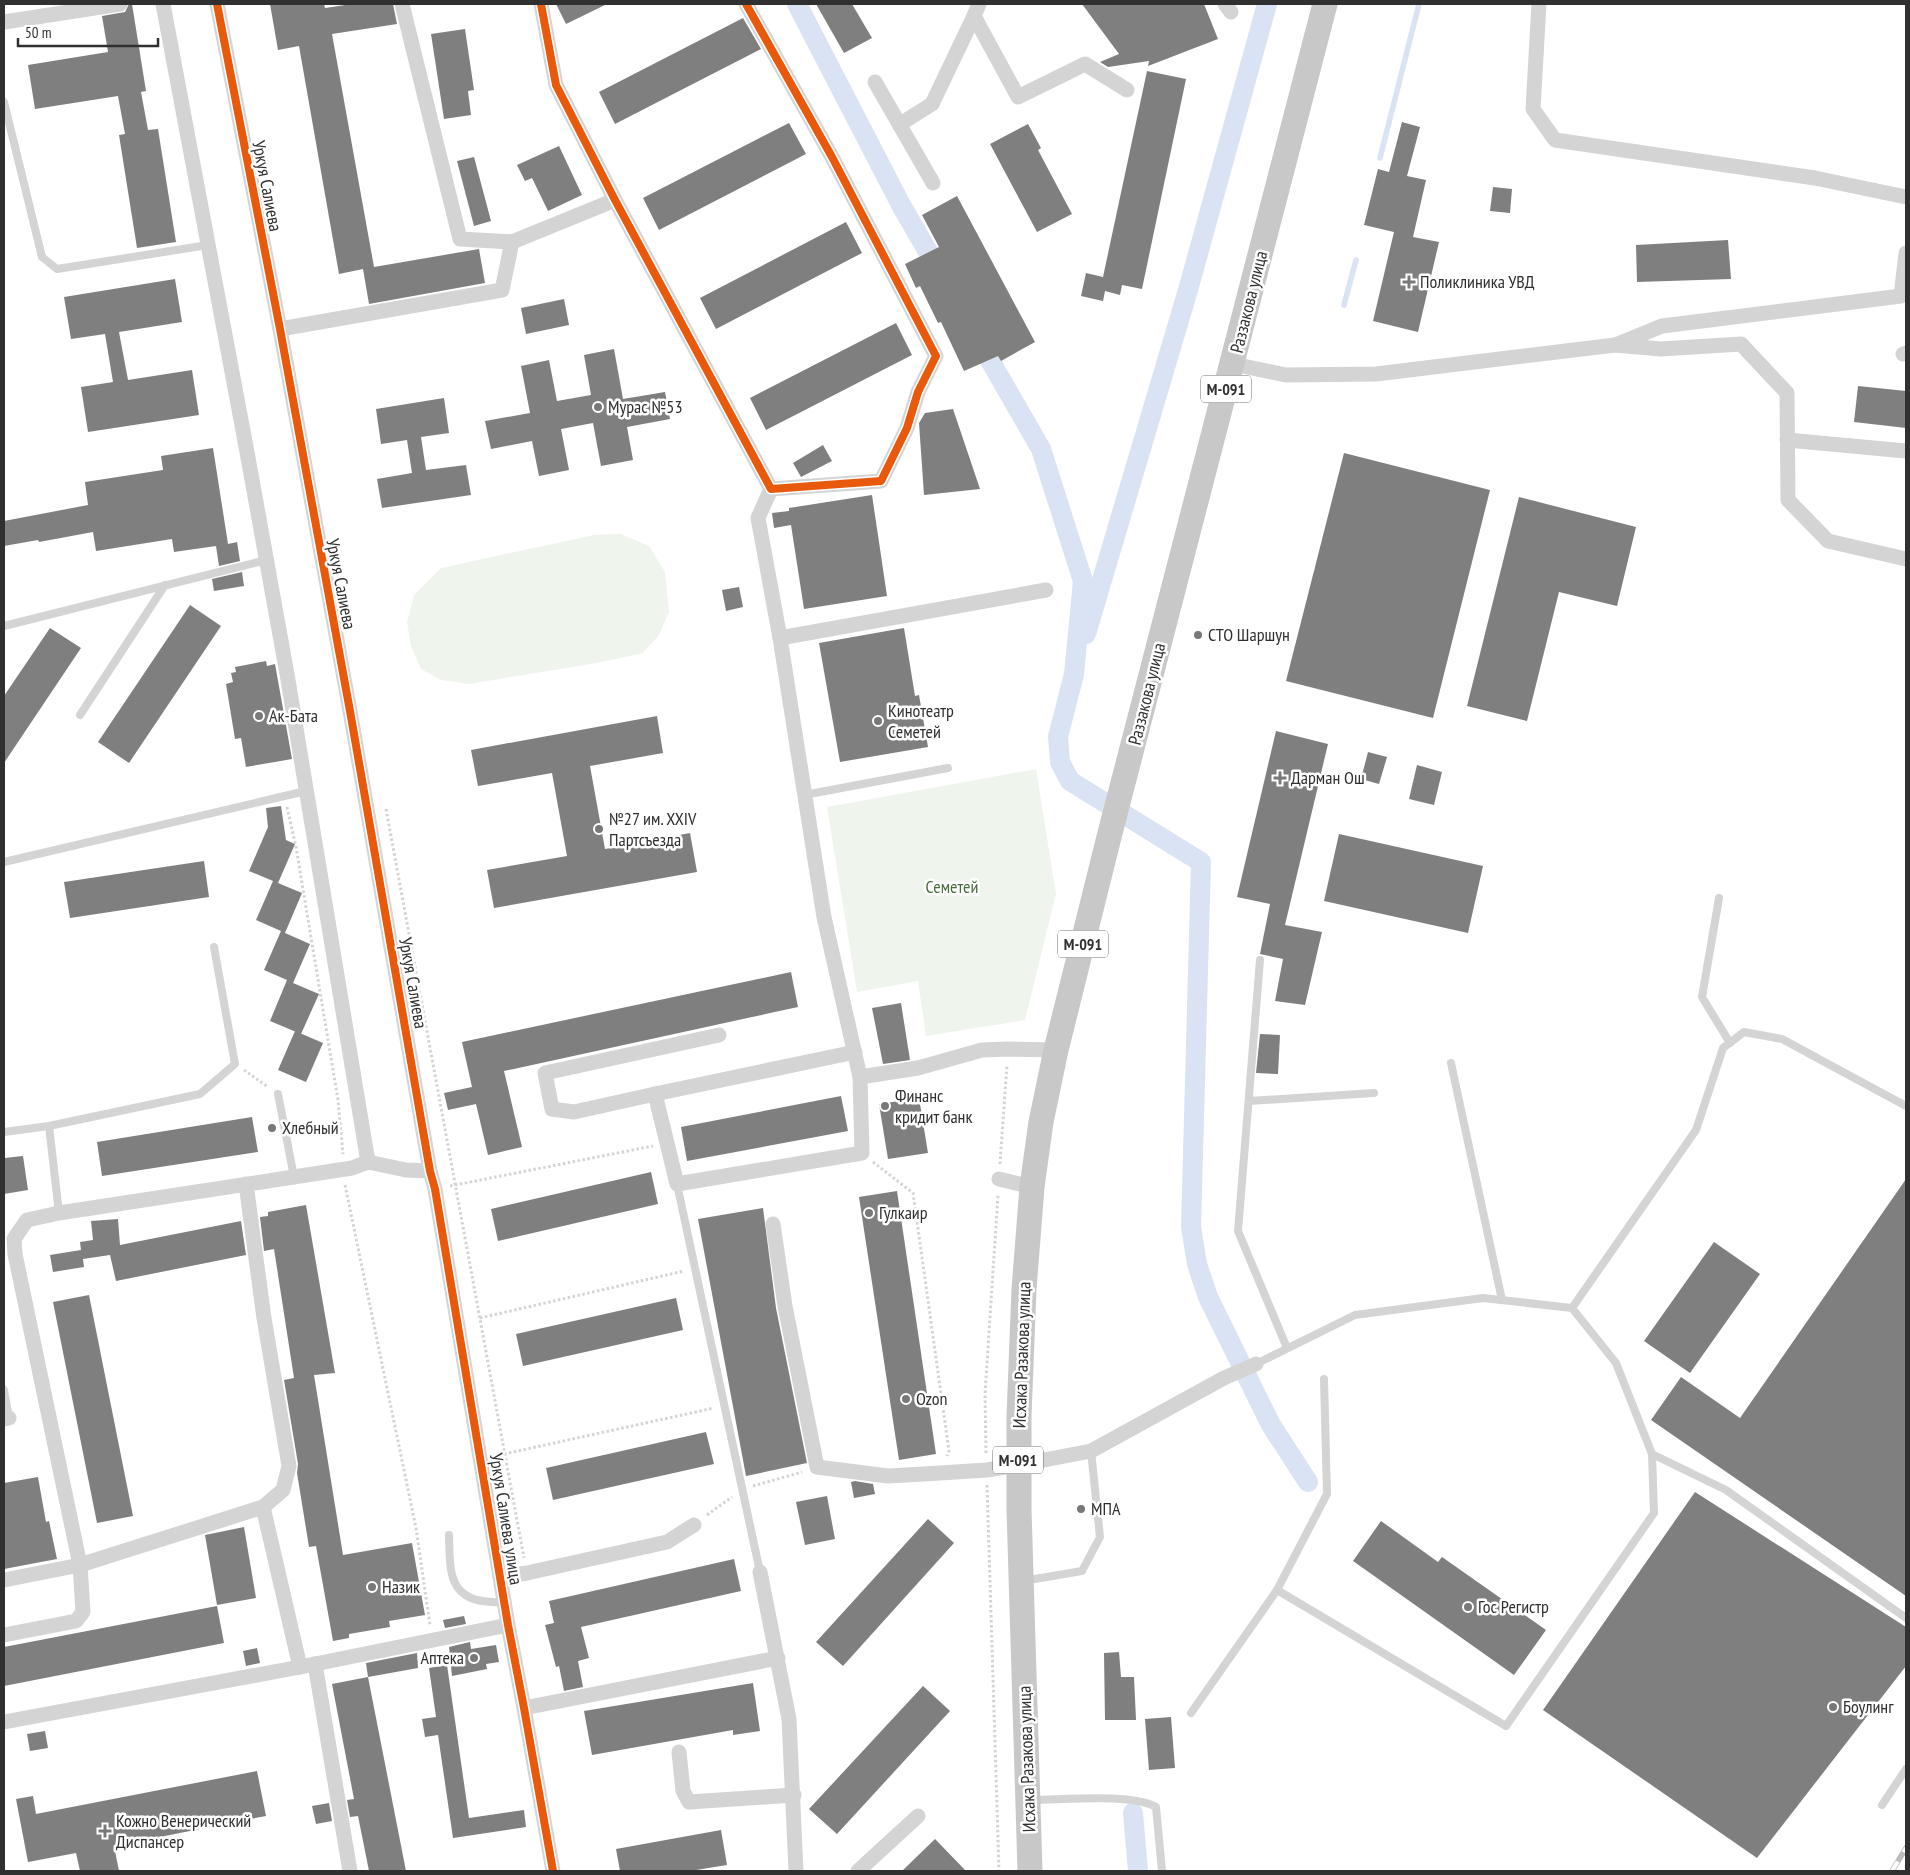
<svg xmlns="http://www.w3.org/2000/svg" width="1910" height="1875" viewBox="0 0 1910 1875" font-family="'PT Sans Narrow',sans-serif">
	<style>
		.green { fill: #eff5ec }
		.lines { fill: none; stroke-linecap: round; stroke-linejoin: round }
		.stream { stroke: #d9e3f3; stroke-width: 5.5 }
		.canal { stroke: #d9e3f3; stroke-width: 20 }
		.building { fill: #7f7f7f }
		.path { stroke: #d4d4d4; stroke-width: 3; stroke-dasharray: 2.5 2.5; stroke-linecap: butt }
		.service { stroke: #d4d4d4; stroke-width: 8 }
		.minor { stroke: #d4d4d4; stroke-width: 15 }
		.primary { stroke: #c8c8c8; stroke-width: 25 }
		.rail-casing { stroke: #bcbcbc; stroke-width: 5.5 }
		.rail { stroke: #fff; stroke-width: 4; stroke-dasharray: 11; stroke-linecap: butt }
		.cycleway-casing { stroke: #fff; stroke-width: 11 }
		.cycleway { stroke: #e8590c; stroke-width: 8 }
		.poi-dot { fill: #787878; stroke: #fff; stroke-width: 2 }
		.labels { text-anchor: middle; stroke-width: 5; stroke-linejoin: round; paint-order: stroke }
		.shield { fill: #fff; stroke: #6e6e6e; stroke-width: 1 }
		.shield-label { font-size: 16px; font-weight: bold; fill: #303030 }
		.street-label { font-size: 18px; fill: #303030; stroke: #fff }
		.poi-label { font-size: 18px; fill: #303030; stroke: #fff; text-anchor: start }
		.park-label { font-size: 18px; fill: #476e3b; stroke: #fff }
	</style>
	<rect width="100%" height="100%" fill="#fff"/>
	<g class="green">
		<path d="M621 534 649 546 665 572 669 612 659 635 643 653 597 663 469 684 441 680 421 669 411 646 407 622 414 595 441 568 594 535Z"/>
		<path d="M1036 769 1056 894 1025 1020 926 1036 918 981 857 992 827 807Z"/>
	</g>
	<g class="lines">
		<g class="stream">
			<path d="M1380 158 1419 4"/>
			<path d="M1344 305 1356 260"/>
		</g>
		<g class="canal">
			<path d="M797 4 901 205 942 276"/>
			<path d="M976 336 1041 449 1083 581 1074 674 1058 737 1060 762 1070 781 1201 862 1191 1227 1197 1264 1208 1297 1271 1425 1308 1482"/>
			<path d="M1086 634 1188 290 1267 4"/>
			<path d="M1133 1813 1138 1871"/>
		</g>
	</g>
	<g class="building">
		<path d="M129 4H132L146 91 141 92 148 130 158 129 176 242 137 248 119 135 125 134 118 96 35 109 28 65 108 52 102 16 125 12Z"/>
		<path d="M270 4H324L325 8 352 4H393L397 24 332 34 374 267 479 249 485 283 369 304 363 269 339 274 299 46 278 50Z"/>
		<path d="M556 4H607L566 24Z"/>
		<path d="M816 4H852L872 38 844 53Z"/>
		<path d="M1082 4H1204L1218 39 1148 66 1149 61 1108 67 1100 62 1119 54Z"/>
		<path d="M743 18 761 49 615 124 599 92Z"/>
		<path d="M465 29 474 90 468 91 471 115 444 119 431 34Z"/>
		<path d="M1147 71 1186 79 1142 289 1122 285 1120 295 1105 291 1103 301 1081 296 1086 273 1103 277Z"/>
		<path d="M1402 122 1420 127 1407 176 1426 180 1413 237 1439 242 1418 332 1373 321 1394 232 1364 225 1378 169 1389 172Z"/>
		<path d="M789 123 806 154 659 230 643 198Z"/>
		<path d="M1028 124 1041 148 1038 150 1072 214 1037 232 990 144Z"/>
		<path d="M559 146 582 195 548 211 532 178 525 181 517 165Z"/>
		<path d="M474 157 491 221 474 226 457 161Z"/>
		<path d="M1493 187 1512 189 1510 213 1490 211Z"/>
		<path d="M957 196 1035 342 1001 361 998 356 964 371 941 322 938 323 920 286 916 288 905 264 939 247 922 215Z"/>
		<path d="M846 222 862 253 716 329 700 298Z"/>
		<path d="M1728 240 1731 279 1637 282 1636 245Z"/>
		<path d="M175 279 182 322 119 332 128 380 192 370 199 415 88 432 81 387 113 382 105 334 71 339 64 297Z"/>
		<path d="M564 299 569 325 526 334 521 308Z"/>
		<path d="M896 323 912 355 766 430 750 398Z"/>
		<path d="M614 349 623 399 665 392 670 419 627 427 633 460 601 466 593 423 561 429 569 470 539 476 532 441 491 449 485 421 530 413 521 366 549 360 557 401 591 395 584 355Z"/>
		<path d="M1858 386 1906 391V428L1854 422Z"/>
		<path d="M444 398 449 433 421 437 426 470 466 465 471 495 382 508 377 479 412 473 407 440 381 444 376 409Z"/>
		<path d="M953 409 980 489 924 495 919 423 925 413Z"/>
		<path d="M823 445 832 461 801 477 793 463Z"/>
		<path d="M213 448 228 544 237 542 240 561 219 566 216 546 223 545 174 552 172 539 96 551 93 532 39 542 38 540 4 546V521L88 505 85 482 163 470 161 456Z"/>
		<path d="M1344 453 1490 490 1433 718 1286 681Z"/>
		<path d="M872 495 887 596 804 609 791 525 774 528 772 513 789 511V508Z"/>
		<path d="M1519 497 1636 527 1617 606 1559 592 1527 721 1467 706Z"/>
		<path d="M242 572 244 586 214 591 212 579Z"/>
		<path d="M739 587 743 607 726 611 722 590Z"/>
		<path d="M190 605 221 626 129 763 98 742Z"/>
		<path d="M50 628 81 648 4 763V696Z"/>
		<path d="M904 628 915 696 919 695 928 747 840 762 819 643Z"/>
		<path d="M266 661 267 666 275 664 292 759 246 767 241 738 235 739 226 684 233 682 231 673 236 672 235 667Z"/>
		<path d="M657 716 663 753 590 766 605 849 690 833 697 872 494 908 487 870 567 856 552 773 478 786 471 750Z"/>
		<path d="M1276 731 1328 744 1285 925 1322 932 1305 1005 1275 1001 1283 959 1260 954 1270 904 1237 897Z"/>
		<path d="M1368 752 1387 757 1379 784 1361 779Z"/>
		<path d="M1417 765 1442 772 1434 805 1409 799Z"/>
		<path d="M281 806 286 840 295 844 278 883 302 893 285 933 310 944 293 983 319 994 301 1034 270 1021 287 980 264 970 281 931 256 920 273 881 249 871 268 827 266 808Z"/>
		<path d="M1339 834 1483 866 1468 933 1324 901Z"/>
		<path d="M204 861 209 897 70 918 64 882Z"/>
		<path d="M791 972 798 1007 504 1071 522 1147 488 1155 476 1104 448 1110 444 1093 472 1087 462 1042Z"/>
		<path d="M901 1003 910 1060 883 1064 872 1008Z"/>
		<path d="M295 1031 323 1043 306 1082 278 1070Z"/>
		<path d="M1260 1034 1280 1035 1278 1074 1256 1073Z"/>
		<path d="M841 1096 848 1131 687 1161 681 1127Z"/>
		<path d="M919 1098 928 1153 888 1159 879 1104Z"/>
		<path d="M252 1117 258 1152 102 1176 97 1142Z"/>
		<path d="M23 1156 28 1190 4 1194V1158Z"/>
		<path d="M651 1172 658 1204 498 1241 491 1209Z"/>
		<path d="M1906 1179V1596L1651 1420 1681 1377 1740 1418Z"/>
		<path d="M897 1191 936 1454 899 1460 859 1197Z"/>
		<path d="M306 1205 335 1373 314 1375 343 1555 412 1543 425 1615 389 1621 390 1627 349 1634V1638L333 1641 316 1546 309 1547 297 1473 298 1464 284 1380 294 1378 274 1249 264 1251 260 1217 268 1216V1212Z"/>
		<path d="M763 1208 776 1308 807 1463 746 1476 698 1219Z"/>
		<path d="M118 1219 120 1245 241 1221 246 1255 116 1281 110 1255 83 1259 84 1267 53 1272 50 1255 81 1250 80 1242 93 1240 91 1221Z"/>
		<path d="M1714 1242 1760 1274 1690 1373 1644 1341Z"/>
		<path d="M89 1295 133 1516 97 1523 53 1302Z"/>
		<path d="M676 1298 683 1330 523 1366 516 1334Z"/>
		<path d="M706 1432 714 1464 553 1500 546 1468Z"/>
		<path d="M38 1477 46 1522 49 1521 57 1559 4 1569V1483Z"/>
		<path d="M855 1481 873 1484 875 1494 854 1498 851 1482Z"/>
		<path d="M1695 1492 1906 1627V1666L1757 1858 1543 1710Z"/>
		<path d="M827 1496 835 1539 805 1545 796 1502Z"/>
		<path d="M928 1519 954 1543 843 1666 816 1642Z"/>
		<path d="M1381 1521 1438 1562 1442 1557 1546 1630 1514 1675 1353 1561Z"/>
		<path d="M244 1527 256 1598 217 1605 205 1535Z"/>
		<path d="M734 1559 741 1591 581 1627 589 1658 578 1661 583 1687 564 1691 559 1666 556 1667 545 1625 554 1623 549 1601Z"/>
		<path d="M217 1606 224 1643 4 1686V1647Z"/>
		<path d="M464 1616 466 1624 445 1628 443 1620Z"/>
		<path d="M470 1642 471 1649 496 1645 499 1662 486 1664 487 1669 452 1676 449 1647Z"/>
		<path d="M257 1648 260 1663 246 1666 243 1651Z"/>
		<path d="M1119 1652 1121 1677H1134L1136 1720H1105L1104 1653Z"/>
		<path d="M417 1653 418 1668 368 1677 366 1663Z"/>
		<path d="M447 1665 469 1818 524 1810 526 1827 453 1838 438 1735 425 1737 422 1719 436 1717 429 1668Z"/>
		<path d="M368 1677 406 1871H369L358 1816 350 1817 347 1800 354 1799 332 1684Z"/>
		<path d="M753 1683 760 1731 733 1735V1730L592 1755 584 1711Z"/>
		<path d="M923 1686 950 1711 837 1834 809 1809Z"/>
		<path d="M1171 1717 1175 1768 1149 1770 1145 1719Z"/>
		<path d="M45 1731 48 1748 30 1751 27 1734Z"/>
		<path d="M257 1771 266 1816 114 1846 119 1871H80L76 1853 28 1862 16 1799 33 1796 36 1814Z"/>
		<path d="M329 1803 332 1821 316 1824 312 1806Z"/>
		<path d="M721 1830 727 1865 690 1871H620L616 1849Z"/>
		<path d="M935 1839 966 1871H902Z"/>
	</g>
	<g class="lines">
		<g class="path">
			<path d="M287 807 296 847 338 1100 343 1154"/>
			<path d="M386 809 524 1558"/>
			<path d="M244 1070 268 1087"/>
			<path d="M873 1162 913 1193 949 1451 947 1456"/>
			<path d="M1000 1164 1007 1065"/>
			<path d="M345 1185 416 1528 430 1625"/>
			<path d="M450 1186 653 1146"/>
			<path d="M480 1318 684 1271"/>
			<path d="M986 1453 985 1394 998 1195"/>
			<path d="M504 1454 714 1408"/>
			<path d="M987 1485 999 1871"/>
			<path d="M753 1486 802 1472"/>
			<path d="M707 1515 732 1497"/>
		</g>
		<g class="service">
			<path d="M4 102 42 257 57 269 208 245"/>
			<path d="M4 626 266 560"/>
			<path d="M80 715 165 585"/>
			<path d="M804 795 948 768"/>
			<path d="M4 862 306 791"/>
			<path d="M1719 898 1702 997 1730 1043"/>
			<path d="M1260 960 1238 1231 1287 1348"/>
			<path d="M1451 1063 1502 1300"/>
			<path d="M278 1094 294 1177"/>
			<path d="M1249 1101 1374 1093"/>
			<path d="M4 1132 49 1126"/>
			<path d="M677 1184 760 1572"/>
			<path d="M59 1213 49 1126 200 1094 235 1064 214 947"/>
			<path d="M1572 1308 1696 1130 1723 1048 1744 1032 1782 1039 1906 1106"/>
			<path d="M1256 1364 1355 1315 1483 1298 1572 1308 1616 1363 1652 1454 1654 1513 1506 1726 1277 1590"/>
			<path d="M4 1390 9 1418"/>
			<path d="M1652 1454 1726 1490 1906 1618"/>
			<path d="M449 1535C450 1560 446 1592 477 1600 486 1602 495 1602 504 1603"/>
			<path d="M1023 1581 1082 1571 1100 1537 1091 1451"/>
			<path d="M1191 1713 1277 1590 1327 1494 1324 1379"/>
			<path d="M1032 1800C1062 1800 1132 1793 1156 1807L1162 1871"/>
			<path d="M1882 1805 1906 1769"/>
		</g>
		<g class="minor">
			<path d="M163 4 247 452 287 674 368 1162"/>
			<path d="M217 4 280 329 350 711 430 1171 435 1189 508 1625 524 1708 553 1871"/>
			<path d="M402 4 460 239 512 242"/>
			<path d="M541 4 556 85 615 200 771 489 881 481 907 428 918 392 936 356 832 157 746 4"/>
			<path d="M979 4 974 16 1018 97 1085 64 1127 90"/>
			<path d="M1225 4 1231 12"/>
			<path d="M1539 4 1533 109 1555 140 1815 178 1906 197"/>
			<path d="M4 22 120 4"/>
			<path d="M875 82 933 183"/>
			<path d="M900 124 932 104 974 16"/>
			<path d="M280 329 502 290 512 242 615 200"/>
			<path d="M1618 344 1662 326 1901 296 1906 253"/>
			<path d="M1903 354 1906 353"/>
			<path d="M1233 364 1286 375 1376 374 1615 345 1661 349 1741 344 1787 393 1788 500 1828 541 1906 559"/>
			<path d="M1787 440 1906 451"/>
			<path d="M780 638 1046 590"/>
			<path d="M719 1035 545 1073 552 1109 574 1112 655 1094 855 1052"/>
			<path d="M860 1077 918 1068 982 1050 1008 1049 1056 1050"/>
			<path d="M655 1094 677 1184 862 1153 860 1077 824 917 780 638 758 518 771 489"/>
			<path d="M368 1162 406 1170 430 1171"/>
			<path d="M999 1179 1032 1187"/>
			<path d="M773 1224 785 1306 817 1467 888 1476 940 1473 987 1470 1018 1465 1091 1451 1224 1378 1256 1364"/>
			<path d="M4 1419 9 1418"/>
			<path d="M263 1507 300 1667"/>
			<path d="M760 1572 789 1719 796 1871"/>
			<path d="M500 1577 527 1573 667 1542 694 1525"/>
			<path d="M4 1580 80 1565 263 1507 283 1490 289 1466 264 1318 246 1184"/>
			<path d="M4 1635 76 1621 83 1612 80 1565 15 1254 14 1239 27 1220 59 1213 352 1168 368 1162"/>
			<path d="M315 1664 350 1871"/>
			<path d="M524 1708 778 1658"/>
			<path d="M4 1722 300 1667 508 1625"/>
			<path d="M679 1752 683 1791 689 1802 794 1795"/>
			<path d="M858 1871 918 1816"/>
		</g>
		<path class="primary" d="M1030 1871 1019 1509V1416L1024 1289 1032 1187 1041 1122 1056 1050 1109 837 1325 4"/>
		<defs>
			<path id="rail" d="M1892 1871 1906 1848"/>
		</defs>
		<use href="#rail" class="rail-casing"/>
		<use href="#rail" class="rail"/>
		<defs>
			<g id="cycleway">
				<path d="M217 4 280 329 350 711 430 1171 435 1189 508 1625 524 1708 553 1871"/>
				<path d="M541 4 556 85 615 200 771 489 881 481 907 428 918 392 936 356 832 157 746 4"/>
			</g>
		</defs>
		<use href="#cycleway" class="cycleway-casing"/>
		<use href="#cycleway" class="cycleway"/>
	</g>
	<g class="poi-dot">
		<path d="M1406.5 274.5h5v5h5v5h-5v5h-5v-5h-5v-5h5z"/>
		<circle cx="598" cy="407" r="5"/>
		<circle cx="1198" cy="635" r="5"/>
		<circle cx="259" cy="716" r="5"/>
		<circle cx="878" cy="721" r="5"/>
		<path d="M1277.5 770.5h5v5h5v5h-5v5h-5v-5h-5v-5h5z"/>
		<circle cx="599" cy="829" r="5"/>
		<circle cx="885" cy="1106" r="5"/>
		<circle cx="272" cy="1128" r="5"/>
		<circle cx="869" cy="1213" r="5"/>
		<circle cx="906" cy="1399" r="5"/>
		<circle cx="1081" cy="1509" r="5"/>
		<circle cx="372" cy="1587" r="5"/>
		<circle cx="1468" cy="1607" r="5"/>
		<circle cx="474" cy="1658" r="5"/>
		<circle cx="1833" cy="1707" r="5"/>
		<path d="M102.5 1823.5h5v5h5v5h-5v5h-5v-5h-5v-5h5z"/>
	</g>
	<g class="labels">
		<g class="shield">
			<rect x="1201" y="375.5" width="50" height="27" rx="4"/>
			<rect x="1058" y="930.5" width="50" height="27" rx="4"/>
			<rect x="993" y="1446.5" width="50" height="27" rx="4"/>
		</g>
		<g class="shield-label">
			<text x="1226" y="395">М-091</text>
			<text x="1083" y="950">М-091</text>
			<text x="1018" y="1466">М-091</text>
		</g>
		<g class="street-label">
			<text transform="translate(267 186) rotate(79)" y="6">Уркуя Салиева</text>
			<text transform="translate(1249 302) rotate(-76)" y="6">Раззакова улица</text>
			<text transform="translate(341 584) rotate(79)" y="6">Уркуя Салиева</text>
			<text transform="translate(1147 694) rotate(-76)" y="6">Раззакова улица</text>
			<text transform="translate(413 983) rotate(80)" y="6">Уркуя Салиева</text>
			<text transform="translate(1022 1355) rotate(-88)" y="6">Исхака Разакова улица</text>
			<text transform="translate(506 1519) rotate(81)" y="6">Уркуя Салиева улица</text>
			<text transform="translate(1027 1759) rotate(-92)" y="6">Исхака Разакова улица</text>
		</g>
		<g class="poi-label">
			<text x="1420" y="288">Поликлиника УВД</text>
			<text x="608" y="413">Мурас №53</text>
			<text x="1208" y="641">СТО Шаршун</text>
			<text x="888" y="717">Кинотеатр<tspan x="888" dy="21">Семетей</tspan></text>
			<text x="269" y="722">Ак-Бата</text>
			<text x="1291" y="784">Дарман Ош</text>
			<text x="609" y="825">№27 им. XXIV<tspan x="609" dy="21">Партсъезда</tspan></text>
			<text x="895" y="1102">Финанс<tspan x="895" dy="21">кридит банк</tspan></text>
			<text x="282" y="1134">Хлебный</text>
			<text x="879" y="1219">Гулкаир</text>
			<text x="916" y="1405">Ozon</text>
			<text x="1091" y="1515">МПА</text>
			<text x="382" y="1593">Назик</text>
			<text x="1478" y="1613">Гос Регистр</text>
			<text x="464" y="1664" text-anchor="end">Аптека</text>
			<text x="1843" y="1713">Боулинг</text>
			<text x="116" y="1827">Кожно Венерический<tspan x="116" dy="21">Диспансер</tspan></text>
		</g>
		<g class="park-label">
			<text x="952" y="893">Семетей</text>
		</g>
	</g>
	<rect width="1910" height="1875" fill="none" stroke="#303030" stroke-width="10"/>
	<path d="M18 38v8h140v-8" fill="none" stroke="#303030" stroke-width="2.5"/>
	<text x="25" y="38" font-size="15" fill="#303030" stroke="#ffffff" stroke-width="4" paint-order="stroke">50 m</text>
</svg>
